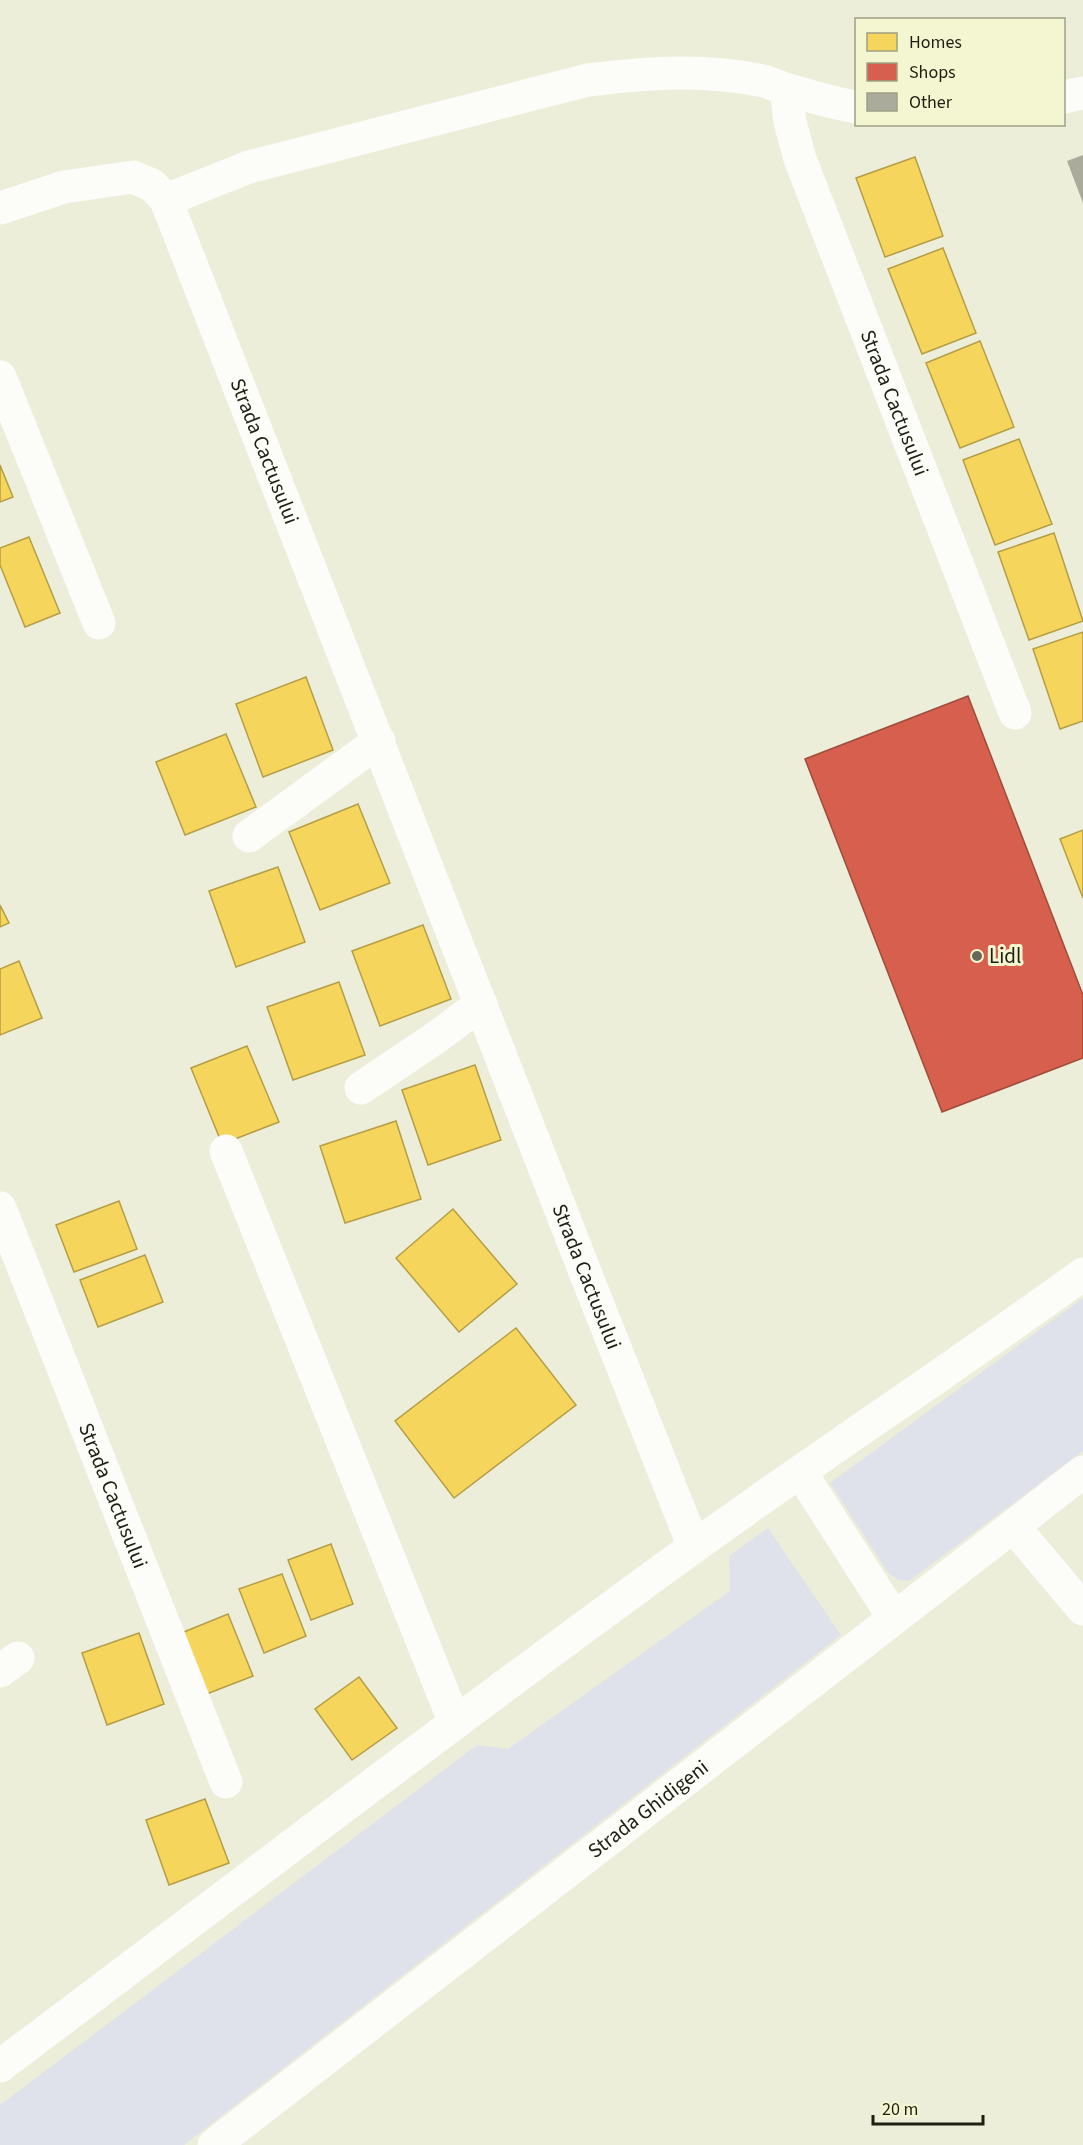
<svg xmlns="http://www.w3.org/2000/svg" width="1083" height="2145" viewBox="0 0 1083 2145" font-family="'Source Sans 3',sans-serif">
	<style>
		.green { fill: #e0e2eb }
		.homes { fill: #f6d55c; stroke: #b59e46; stroke-width: 1.5 }
		.shops { fill: #d6604d; stroke: #9f4c3b; stroke-width: 1.5 }
		.building { fill: #abab9c }
		.lines { fill: none; stroke-linecap: round; stroke-linejoin: round }
		.street { stroke: #fcfcf9; stroke-width: 33 }
		.secondary { stroke: #fcfcf9; stroke-width: 33 }
		.poi-dot { fill: #666757; stroke: #f4f6d1; stroke-width: 2 }
		.labels { text-anchor: middle; stroke-width: 6; stroke-linejoin: round; paint-order: stroke }
		.street-label { font-size: 21px; fill: #1e1f11; stroke: #f4f6d1 }
		.poi-label { font-size: 21px; fill: #1e1f11; stroke: #f4f6d1; text-anchor: start }
	</style>
	<rect width="100%" height="100%" fill="#eceed9"/>
	<g class="green">
		<path d="M1083 1298V1451L909 1581 899 1580 889 1574 830 1483Z"/>
		<path d="M768 1528 841 1635 184 2145H0V2105L477 1745 508 1749 730 1591 729 1556Z"/>
	</g>
	<g class="homes">
		<path d="M915 157 943 236 885 257 856 178Z"/>
		<path d="M943 248 976 333 922 354 888 269Z"/>
		<path d="M980 341 1014 427 960 448 926 363Z"/>
		<path d="M1019 439 1052 524 995 545 963 460Z"/>
		<path d="M0 465 13 497 0 502Z"/>
		<path d="M1054 533 1083 621 1029 640 998 552Z"/>
		<path d="M29 537 60 613 25 627 0 565V548Z"/>
		<path d="M1083 632V721L1060 729 1033 649Z"/>
		<path d="M306 677 333 750 263 777 236 704Z"/>
		<path d="M226 734 256 807 185 835 156 762Z"/>
		<path d="M358 804 390 883 320 910 289 832Z"/>
		<path d="M1083 830V898L1060 839Z"/>
		<path d="M278 867 305 942 236 967 209 891Z"/>
		<path d="M0 905 9 923 0 927Z"/>
		<path d="M423 925 451 999 380 1026 352 951Z"/>
		<path d="M19 961 42 1018 0 1035V969Z"/>
		<path d="M339 982 365 1055 293 1080 267 1007Z"/>
		<path d="M247 1046 279 1122 222 1144 191 1068Z"/>
		<path d="M475 1065 501 1140 428 1165 402 1090Z"/>
		<path d="M396 1121 421 1199 345 1223 320 1146Z"/>
		<path d="M119 1201 137 1249 74 1272 56 1225Z"/>
		<path d="M453 1209 517 1284 459 1332 396 1258Z"/>
		<path d="M145 1255 163 1302 98 1327 80 1280Z"/>
		<path d="M516 1328 576 1405 454 1498 395 1421Z"/>
		<path d="M331 1544 353 1604 311 1620 288 1560Z"/>
		<path d="M282 1574 306 1636 264 1653 239 1589Z"/>
		<path d="M228 1614 253 1676 204 1695 179 1634Z"/>
		<path d="M139 1633 164 1704 107 1725 82 1653Z"/>
		<path d="M359 1677 397 1728 352 1760 315 1709Z"/>
		<path d="M205 1799 229 1863 169 1885 146 1820Z"/>
	</g>
	<path class="shops" d="M968 696 1083 995V1058L942 1112 805 759Z"/>
	<path class="building" d="M1083 155V203L1067 161Z"/>
	<g class="lines">
		<g class="street">
			<path id="s1" d="M786 89 790 122 800 159 1015 713"/>
			<path d="M1064 97 1083 93"/>
			<path d="M166 200 249 167 588 80C647 73 705 68 763 81 772 83 780 88 789 90 812 97 834 103 856 107"/>
			<path id="s2" d="M0 208 64 187 133 177 152 185 166 200C343 648 515 1099 694 1547"/>
			<path d="M0 377 99 623"/>
			<path d="M249 836 379 741"/>
			<path d="M361 1088 434 1039 481 1004"/>
			<path d="M226 1151 455 1723"/>
			<path id="s3" d="M0 1208 226 1782"/>
			<path d="M801 1473 894 1618"/>
			<path d="M1013 1526 1083 1609"/>
			<path d="M0 1671 18 1658"/>
			<path d="M0 2066C230 1893 458 1718 691 1549 820 1455 954 1368 1083 1274"/>
		</g>
		<path class="secondary" id="s4" d="M214 2145 1083 1472"/>
	</g>
	<circle class="poi-dot" cx="977" cy="956" r="6"/>
	<g class="labels">
		<g class="street-label">
			<text dy="7" stroke="none"><textPath href="#s1" startOffset="333">Strada Cactusului</textPath></text>
			<text dy="7" stroke="none"><textPath href="#s2" startOffset="448">Strada Cactusului</textPath></text>
			<text dy="7" stroke="none"><textPath href="#s2" startOffset="1334">Strada Cactusului</textPath></text>
			<text dy="7" stroke="none"><textPath href="#s3" startOffset="309">Strada Cactusului</textPath></text>
			<text dy="7" stroke="none"><textPath href="#s4" startOffset="549">Strada Ghidigeni</textPath></text>
		</g>
		<g class="poi-label">
			<text x="989" y="963">Lidl</text>
		</g>
	</g>
	<rect x="855" y="18" width="210" height="108" fill="#f4f6d1" stroke="#9ea084" stroke-width="1.5"/>
	<rect x="867" y="33" width="30" height="18" fill="#f6d55c" stroke="#9ea084" stroke-width="1.5"/>
	<text x="909" y="48" font-size="18" fill="#1e1f11">Homes</text>
	<rect x="867" y="63" width="30" height="18" fill="#d6604d" stroke="#9ea084" stroke-width="1.5"/>
	<text x="909" y="78" font-size="18" fill="#1e1f11">Shops</text>
	<rect x="867" y="93" width="30" height="18" fill="#abab9c" stroke="#9ea084" stroke-width="1.5"/>
	<text x="909" y="108" font-size="18" fill="#1e1f11">Other</text>
	<path d="M873 2115v9h110v-9" fill="none" stroke="#1e1f11" stroke-width="3"/>
	<text x="882" y="2115" font-size="18" fill="#1e1f11" stroke="#f4f6d1" stroke-width="4.5" paint-order="stroke">20 m</text>
</svg>
